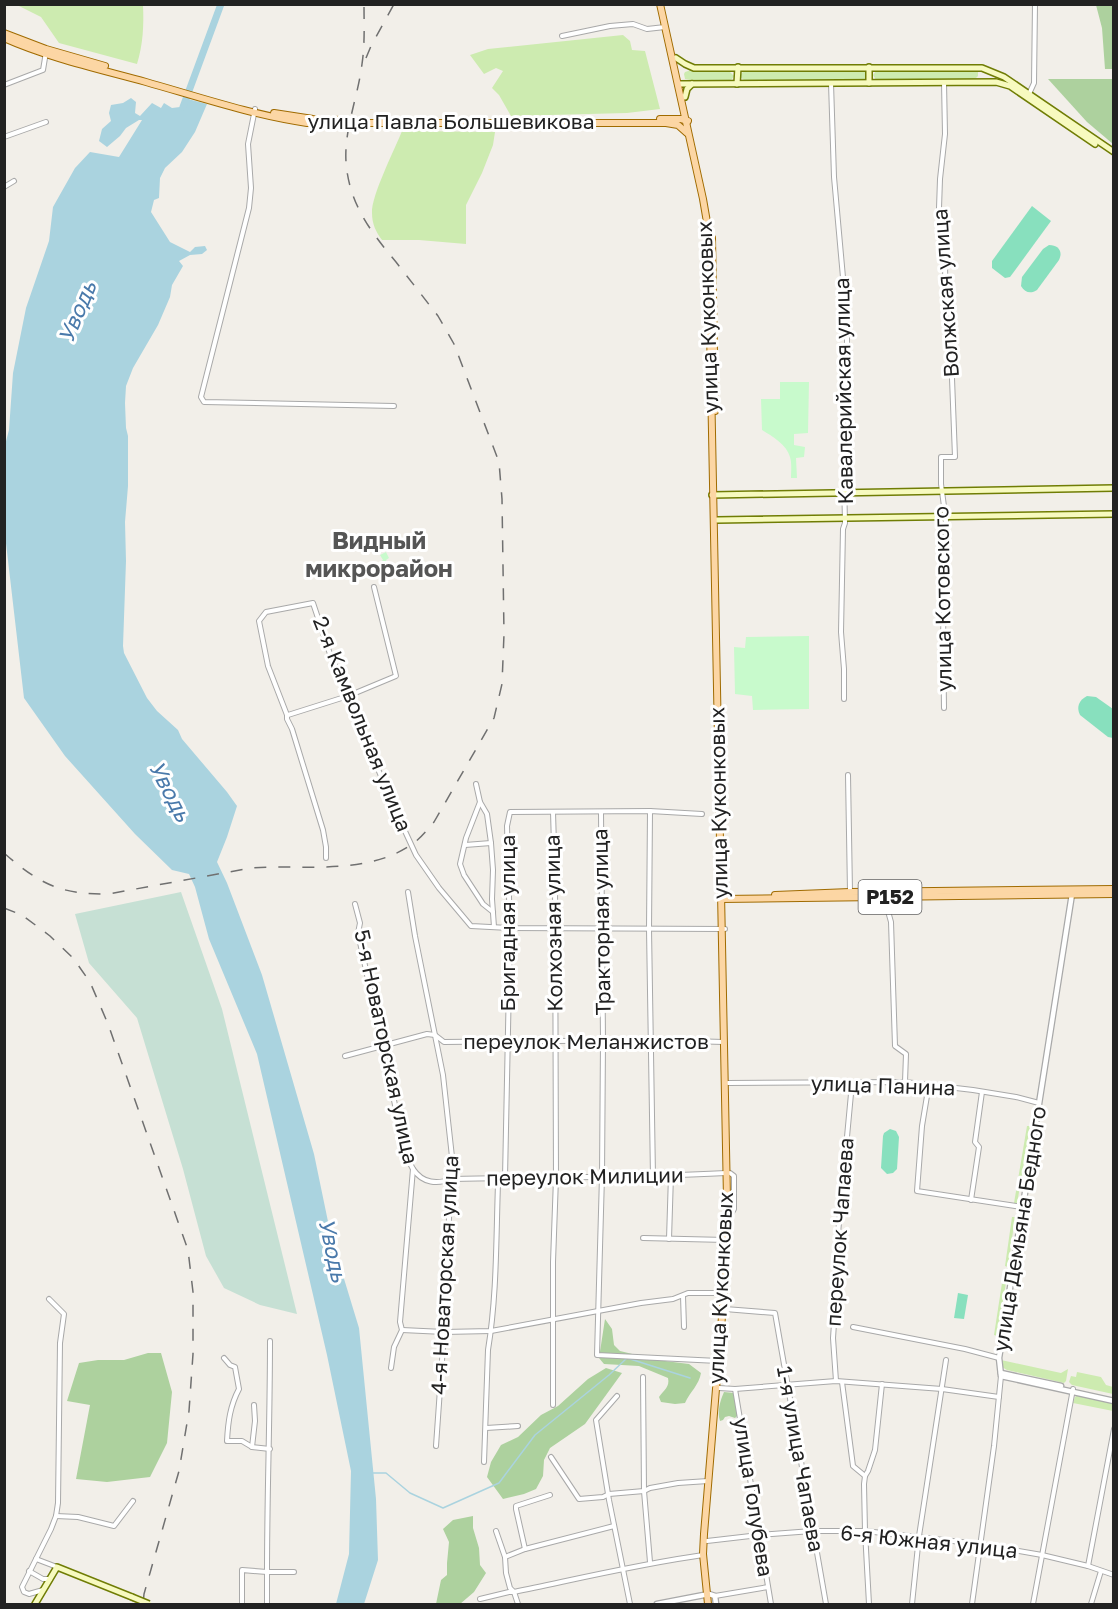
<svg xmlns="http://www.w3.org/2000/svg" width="1118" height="1609" viewBox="0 0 1118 1609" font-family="'Golos Text',sans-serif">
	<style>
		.grass { fill: #cdebb0 }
		.forest { fill: #add19e }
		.wetland { fill: #c6e0d4 }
		.park { fill: #c8facc }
		.pitch { fill: #88e0be }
		.water { fill: #aad3df }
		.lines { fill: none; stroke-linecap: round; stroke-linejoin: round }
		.stream { stroke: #aad3df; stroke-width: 1.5 }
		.river { stroke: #aad3df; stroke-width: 7 }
		.minor-casing { stroke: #a9a9a9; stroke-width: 6 }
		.tertiary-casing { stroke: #a9a9a9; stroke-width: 7 }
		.secondary-casing { stroke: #707d05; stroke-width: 8 }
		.primary-casing { stroke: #a06b00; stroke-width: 8 }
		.minor { stroke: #fff; stroke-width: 4 }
		.tertiary { stroke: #fff; stroke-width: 4.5 }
		.secondary { stroke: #f7fabf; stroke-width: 5 }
		.primary { stroke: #fcd6a4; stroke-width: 6 }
		.rail { stroke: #707070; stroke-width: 1.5; stroke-dasharray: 12 12; stroke-linecap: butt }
		.secondary-bridge-casing { stroke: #707d05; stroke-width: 8; stroke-linecap: butt }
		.secondary-bridge { stroke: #f7fabf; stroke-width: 5 }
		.labels { text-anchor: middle; stroke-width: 6; stroke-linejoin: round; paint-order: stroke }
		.shield { fill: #fff; stroke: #646464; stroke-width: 1.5 }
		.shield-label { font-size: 20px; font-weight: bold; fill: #222 }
		.street-label { font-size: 21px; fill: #222; stroke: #fff }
		.water-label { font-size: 22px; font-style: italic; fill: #4a7aab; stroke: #fff }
		.quarter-label { font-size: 24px; font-weight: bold; fill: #555; stroke: #fff }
	</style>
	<rect width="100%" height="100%" fill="#f2efe9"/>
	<g class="grass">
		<path d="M17 5H143C144 25 143 45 137 64L59 43 41 17Z"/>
		<path d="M623 35 630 41 632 50 645 51 660 109 627 113 511 116 499 95 492 88 503 71 496 68 484 74 470 55 488 49Z"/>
		<path d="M691 70 729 71 734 76 732 79 730 80H691L685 79 684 74 685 72Z"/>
		<path d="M877 70H975L978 72V76L975 79 876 80 873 75Z"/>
		<path d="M744 71H864L866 72 868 77 863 80H744L740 77 741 74Z"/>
		<path d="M402 131 495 132 493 145 482 173 466 205V244L419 240H382C376 232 372 224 372 213 371 196 395 149 402 131Z"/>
		<path d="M1027 1126H1030L1017 1204 1014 1203Z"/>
		<path d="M1012 1217H1015L1008 1267 1005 1266Z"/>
		<path d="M1004 1270 1008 1271 997 1336 994 1335Z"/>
		<path d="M1001 1360 1061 1373 1068 1369 1066 1381 1064 1383 1007 1370 1002 1367Z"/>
		<path d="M1077 1372 1101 1377 1106 1385 1113 1387V1394L1072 1385 1069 1382 1071 1376 1076 1377Z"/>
		<path d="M1078 1395 1113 1403V1411L1073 1403 1075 1397Z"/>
	</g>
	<g class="forest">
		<path d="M1096 5H1113V69H1105L1102 28Z"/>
		<path d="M1048 79H1113V144L1087 122Z"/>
		<path d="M605 1319 612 1329 614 1345 620 1351 657 1360 689 1364 701 1373C699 1385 690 1392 685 1403L675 1404 661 1402 659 1397C664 1390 670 1387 668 1378L639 1366 604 1364 599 1358Z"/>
		<path d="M148 1353H161L172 1392 167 1443 150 1477 107 1482 76 1479 90 1405 67 1401 79 1363 98 1360H124Z"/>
		<path d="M606 1368 622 1373 585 1424 550 1448 544 1460 543 1476 536 1489 524 1494 503 1499 487 1477 491 1462 501 1445 518 1437 541 1415 558 1406 588 1379Z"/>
		<path d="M724 1392 734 1393 738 1415 735 1418 729 1416 725 1417 723 1420 720 1421C717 1412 720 1401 724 1392Z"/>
		<path d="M473 1516V1528L479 1548 480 1565 486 1573 474 1592 460 1604H436L441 1580 447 1575V1563L449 1542 443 1529 453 1520Z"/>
	</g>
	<path class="wetland" d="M181 892 222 1009 297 1314 260 1305 224 1288 206 1256 183 1169 137 1018 89 963 75 914Z"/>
	<g class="park">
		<path d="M780 382H809L808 433 794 434V445L805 447 804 457 796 458 797 478H791C791 472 792 463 790 457 787 445 772 436 762 430L761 399H780Z"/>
		<path d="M386 552 389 558 386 560 392 572 382 574 380 562 383 560 380 555Z"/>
		<path d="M809 636V709L753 710 752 696 735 694 734 647 745 648 746 637Z"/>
	</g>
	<g class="pitch">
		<path d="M1032 206 1051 221 1013 273 1010 277 1005 278 992 268V261Z"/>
		<path d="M1049 245C1059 245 1063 252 1059 260L1037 290C1031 294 1025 293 1021 286L1022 277 1043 249Z"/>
		<path d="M1087 696 1096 697 1113 709V738L1108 737 1080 715C1076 707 1079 700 1087 696Z"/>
		<path d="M890 1129 896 1131 899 1137 897 1169 893 1173 887 1174 881 1168 883 1136 884 1133Z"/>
		<path d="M958 1293 968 1295 964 1319 954 1318Z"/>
	</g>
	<path class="water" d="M131 98 136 102 135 113 140 116 152 103 161 108 164 103 172 108 180 107 184 98 207 104 195 132 182 152 165 168 160 178 159 198 154 200 151 212 170 242 190 252 195 247 205 246 207 250 202 254 190 255 179 261 183 266 172 285 170 297 158 325 133 368 126 386 125 403 126 428 128 436V486L125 522 126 561 123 646 124 653 147 698 157 711 178 730 182 739 227 792 237 806 227 837 217 862 227 883 262 975 314 1154 331 1236 359 1328 376 1499 378 1560 364 1604H336L349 1554 351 1471 327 1355 257 1054 209 939 195 887 189 874 172 870 135 834 65 756 24 698 4 526 5 445 9 430 13 373 26 308 49 241 53 207 75 168 90 152 119 157 142 120H139L126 128 120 136 107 147 99 141 102 129 111 121 109 113 111 105 123 103Z"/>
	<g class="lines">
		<path class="stream" d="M372 1473H386L410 1493 443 1508 499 1483 535 1435 609 1375 627 1358 690 1378"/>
		<path class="river" d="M183 107 221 4"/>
		<defs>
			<g id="minor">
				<path d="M562 36 610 26 633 24 647 29 665 27"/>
				<path d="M944 82 945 134 940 179 939 208 945 261 946 340 951 352 955 457H941V484L946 521 943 636 944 708"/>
				<path d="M831 83 834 177 847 322V355L844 378 843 432 845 523 843 529 841 632 844 669V699"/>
				<path d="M4 85 43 70 46 52"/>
				<path d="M1029 94 1034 83 1035 4"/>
				<path d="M255 109 248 144 251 188 249 208 201 397 204 402 394 406"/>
				<path d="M4 137 46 122"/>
				<path d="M4 187 14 181"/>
				<path d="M288 715 348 696 396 676 374 587"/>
				<path d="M848 775 850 892"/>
				<path d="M476 784 480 802 487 814 491 843 493 870 492 899 494 927"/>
				<path d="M480 802 466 838 460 864 464 875 483 904 493 912"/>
				<path d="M650 811 649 929 653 1177"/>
				<path d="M601 812 603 1041 602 1176 597 1355 718 1361"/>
				<path d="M465 845 491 843"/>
				<path d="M326 858V847L323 830 292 729 287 719V715L268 666 259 621 266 612 313 603 330 654 348 696 360 717 372 755 398 816 416 855 439 888 471 926 509 928 725 929"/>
				<path d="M408 892 415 936 443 1075 454 1175 450 1196 444 1332 436 1446"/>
				<path d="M884 897 891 922 895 1046 906 1054 905 1082"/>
				<path d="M355 904 360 923 358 933 406 1156 413 1169 400 1322 402 1330 394 1347 391 1368"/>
				<path d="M345 1056 427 1034 435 1035 444 1042 652 1040 724 1042"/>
				<path d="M728 1083 905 1082 973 1090 1016 1097 1039 1103"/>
				<path d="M929 1084 922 1126 917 1191 1022 1207"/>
				<path d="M413 1169C423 1184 437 1184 453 1179 544 1177 635 1178 726 1173"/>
				<path d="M505 1178 510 932 507 826 510 812 650 811 702 814"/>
				<path d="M971 1200 979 1147 975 1142 982 1092"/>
				<path d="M730 1216 734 1209V1176L730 1173"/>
				<path d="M643 1238 726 1240"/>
				<path d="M669 1239 671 1175"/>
				<path d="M683 1296 684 1327"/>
				<path d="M725 1309 775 1313 826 1604"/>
				<path d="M853 1327 965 1349 999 1358"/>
				<path d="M402 1330 444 1332 491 1331 641 1303 673 1299 688 1293H724"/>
				<path d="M224 1358 230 1365 235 1367 239 1389C230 1406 228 1422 227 1441H242L252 1447 270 1449"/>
				<path d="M643 1377 644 1491 650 1562"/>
				<path d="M836 1381 833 1338 837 1280 841 1261 836 1255 852 1083"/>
				<path d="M842 1382 853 1466 865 1476"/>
				<path d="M719 1388 735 1389 836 1381 942 1389 999 1397"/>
				<path d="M735 1389 771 1604"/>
				<path d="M617 1396 596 1420 609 1500 630 1604"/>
				<path d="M553 1405V1262L556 1178 555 878 553 812"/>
				<path d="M486 1428 518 1426"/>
				<path d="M252 1447 255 1421 254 1405"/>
				<path d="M551 1457 579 1499 603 1497 609 1494 644 1491 650 1488 678 1483 708 1481"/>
				<path d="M484 1462 488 1350C497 1295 496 1239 498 1184L501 1178"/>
				<path d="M56 1516 78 1517 114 1526 133 1501"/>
				<path d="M496 1531 505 1557 506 1573 510 1588 514 1592 518 1604"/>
				<path d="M707 1541 759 1535 812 1531H865L979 1544 1042 1555 1088 1566 1114 1575"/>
				<path d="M525 1549 516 1509V1506L550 1495"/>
				<path d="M505 1557 525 1549 614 1526"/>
				<path d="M36 1559 57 1567"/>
				<path d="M1088 1566 1114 1429"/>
				<path d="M29 1571 43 1579H50"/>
				<path d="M43 1590 29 1594 24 1592 22 1587 51 1529 56 1516 58 1503 60 1343 64 1314 49 1299"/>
				<path d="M715 1596 768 1587"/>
				<path d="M480 1599 509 1592H514C577 1579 639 1564 703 1555"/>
				<path d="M242 1604V1570L267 1572C267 1495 270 1418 270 1341"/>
				<path d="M267 1604V1572H294"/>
				<path d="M869 1604 865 1531 864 1484 865 1476 868 1471 875 1450 882 1384"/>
				<path d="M912 1604 919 1536 946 1360"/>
				<path d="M972 1604 994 1446 1001 1376"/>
				<path d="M1033 1604 1073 1389"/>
				<path d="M1091 1604 1101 1571"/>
			</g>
			<g id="tertiary">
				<path d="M1072 894 999 1358 1001 1376 1114 1401"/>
				<path d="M1001 1373 1061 1386"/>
				<path d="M657 1604 709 1594 715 1596 716 1604"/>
			</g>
			<g id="secondary">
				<path d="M676 58 685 64 694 68H982L1004 77 1114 152"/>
				<path d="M869 67V83"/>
				<path d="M678 84 996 82 1010 86 1095 144"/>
				<path d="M737 84 738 67"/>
				<path d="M685 97 687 89 692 84"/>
				<path d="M712 495 1114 488"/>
				<path d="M717 520 1114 514"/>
				<path d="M35 1604 57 1567 132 1597"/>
			</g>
			<g id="primary">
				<path d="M660 4 703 199 708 228 727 1199V1256L704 1534 703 1554 708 1604"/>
				<path d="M4 33 46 49 105 66"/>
				<path d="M4 38C49 58 99 69 146 82 199 97 252 115 307 123H666L678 125 687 133"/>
				<path d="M274 113 313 119 341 120"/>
				<path d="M660 119H681L688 121"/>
				<path d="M712 238 715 411"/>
				<path d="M775 895 850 892 1114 889"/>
				<path d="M721 899 1114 894"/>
			</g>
		</defs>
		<use href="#minor" class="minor-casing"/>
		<use href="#tertiary" class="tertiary-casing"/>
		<use href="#secondary" class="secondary-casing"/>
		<use href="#primary" class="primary-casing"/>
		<use href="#minor" class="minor"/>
		<use href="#tertiary" class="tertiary"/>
		<use href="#secondary" class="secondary"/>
		<use href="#primary" class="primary"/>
		<g class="rail">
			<path d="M366 58 371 46 394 4"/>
			<path d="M4 853C39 884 62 895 108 894L251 868C304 864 364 876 411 845 420 839 427 830 434 822L494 718 502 684 504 634 502 499 499 462 454 344 438 316C424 298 410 280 396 262 371 232 349 204 346 162 344 129 358 97 362 64 365 44 364 24 364 4"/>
			<path d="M4 908 22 915 50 936 73 958 90 982 108 1024 188 1250 193 1292V1354L189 1411 179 1471 144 1594 143 1604"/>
		</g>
		<defs>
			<path id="secondary-bridge" d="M132 1597 149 1604"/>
		</defs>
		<use href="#secondary-bridge" class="secondary-bridge-casing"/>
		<use href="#secondary-bridge" class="secondary-bridge"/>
	</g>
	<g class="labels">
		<rect class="shield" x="858.5" y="880" width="63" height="34" rx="4.5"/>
		<g class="shield-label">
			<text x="890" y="904">Р152</text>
		</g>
		<g class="street-label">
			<text x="451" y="129">улица Павла Большевикова</text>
			<text transform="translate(946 293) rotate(-94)" y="7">Волжская улица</text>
			<text transform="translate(708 317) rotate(-92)" y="7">улица Куконковых</text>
			<text transform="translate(844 391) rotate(-91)" y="7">Кавалерийская улица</text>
			<text transform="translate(943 599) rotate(-91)" y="7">улица Котовского</text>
			<text transform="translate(362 724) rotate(68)" y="7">2-я Камвольная улица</text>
			<text transform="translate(719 803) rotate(-91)" y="7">улица Куконковых</text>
			<text transform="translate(602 922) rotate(-91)" y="7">Тракторная улица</text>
			<text transform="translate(508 923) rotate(-90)" y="7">Бригадная улица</text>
			<text transform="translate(554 923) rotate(-91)" y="7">Колхозная улица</text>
			<text x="586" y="1049">переулок Меланжистов</text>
			<text transform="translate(386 1047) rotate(78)" y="7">5-я Новаторская улица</text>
			<text transform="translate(883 1086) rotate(2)" y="7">улица Панина</text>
			<text transform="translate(585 1177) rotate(-1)" y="7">переулок Милиции</text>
			<text transform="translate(1020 1229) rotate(-81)" y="7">улица Демьяна Бедного</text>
			<text transform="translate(840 1232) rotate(-86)" y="7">переулок Чапаева</text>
			<text transform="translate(445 1275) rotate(-87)" y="7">4-я Новаторская улица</text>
			<text transform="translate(721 1288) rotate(-87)" y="7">улица Куконковых</text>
			<text transform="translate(800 1459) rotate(80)" y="7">1-я улица Чапаева</text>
			<text transform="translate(753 1497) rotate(81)" y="7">улица Голубева</text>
			<text transform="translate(929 1542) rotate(6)" y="7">6-я Южная улица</text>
		</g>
		<g class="water-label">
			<text transform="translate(77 312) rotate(-67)" y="8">Уводь</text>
			<text transform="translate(170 791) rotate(63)" y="8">Уводь</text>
			<text transform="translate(333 1250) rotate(78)" y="8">Уводь</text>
		</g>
		<g class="quarter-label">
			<text x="379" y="549">Видный<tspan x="379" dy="28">микрорайон</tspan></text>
		</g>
	</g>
	<rect width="1118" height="1609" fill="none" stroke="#222222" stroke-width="12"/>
</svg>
